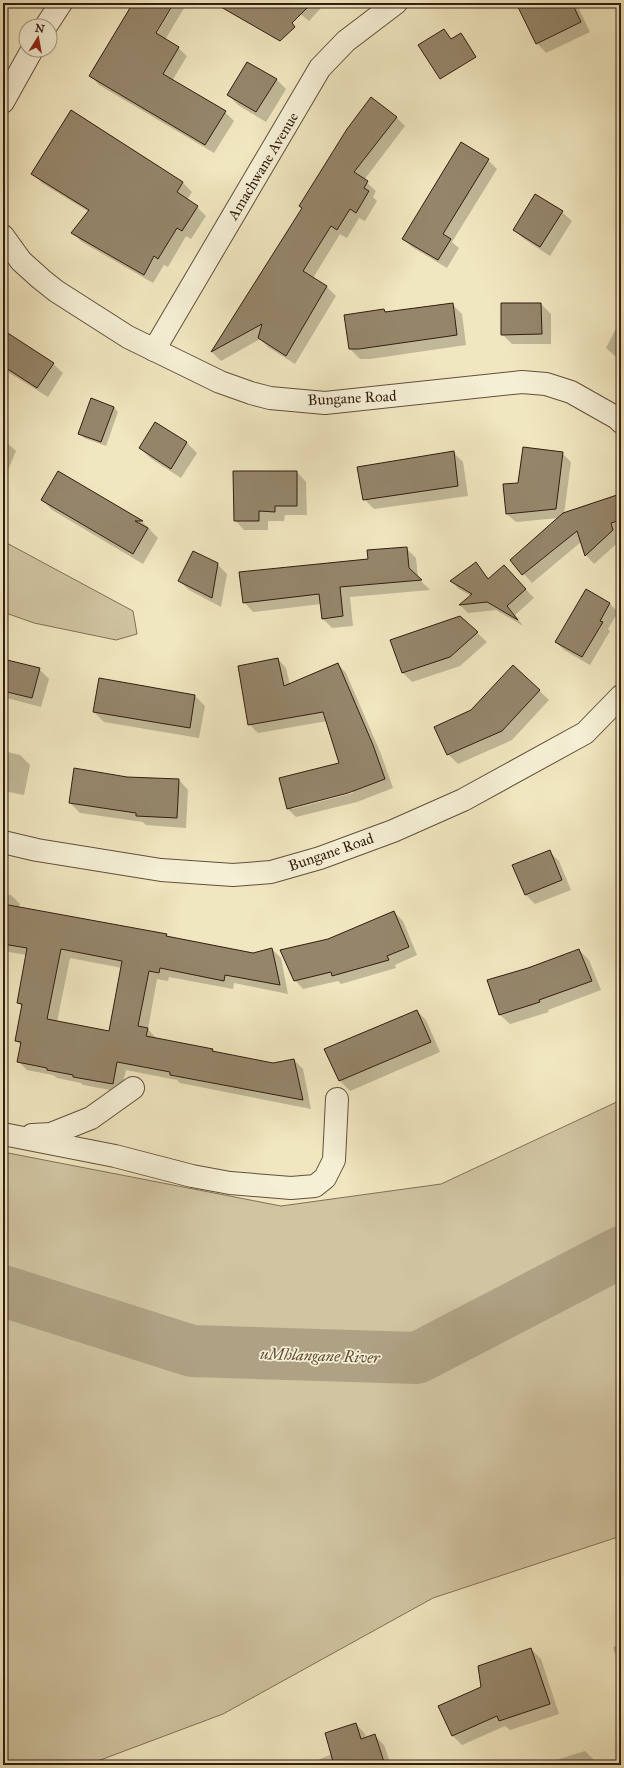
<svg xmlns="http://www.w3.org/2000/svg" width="624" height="1768" viewBox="0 0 624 1768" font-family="'IM FELL Great Primer',serif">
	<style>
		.green { fill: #d0c4a1; stroke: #817058 }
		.shadow { fill: #0003; fill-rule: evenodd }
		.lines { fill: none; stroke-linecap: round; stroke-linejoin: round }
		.river { stroke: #afa284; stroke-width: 52 }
		.building { fill: #95866b; stroke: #321d10; fill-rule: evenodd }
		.street-casing { stroke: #624f3c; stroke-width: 24 }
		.street { stroke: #f5efd5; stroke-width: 22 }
		.labels { text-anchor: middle; stroke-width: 3.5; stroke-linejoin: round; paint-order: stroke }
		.street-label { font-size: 15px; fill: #321d10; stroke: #f5efd5 }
		.water-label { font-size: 16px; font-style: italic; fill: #5e4c39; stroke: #f5efd5 }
	</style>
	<rect width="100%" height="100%" fill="#f0e6bf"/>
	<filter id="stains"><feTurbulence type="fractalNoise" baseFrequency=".005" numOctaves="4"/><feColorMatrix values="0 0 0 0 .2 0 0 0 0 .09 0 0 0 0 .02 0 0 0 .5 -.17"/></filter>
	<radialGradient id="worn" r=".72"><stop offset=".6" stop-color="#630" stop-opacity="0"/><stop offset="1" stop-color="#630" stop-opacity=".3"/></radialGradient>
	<g class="green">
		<path d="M3 541 133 611 137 634 116 640 34 623 3 612Z"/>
		<path d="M621 1100V1536L433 1598 223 1714 87 1765H3V1152L281 1206 441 1184Z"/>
	</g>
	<g class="shadow">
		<path d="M137 3H173L152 37 154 38 175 3H187L165 40 178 48 187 56 172 81 225 112 234 121 214 153 99 85 91 76Z"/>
		<path d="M287 3H318L322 7 309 21Z"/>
		<path d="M517 3H576L590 32 546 53 537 43Z"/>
		<path d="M276 79 286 89 266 122 238 105 228 95Z"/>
		<path d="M71 112 183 183 192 192 187 200 197 207 206 216 191 239 186 236 168 267 164 265 153 283 82 242 73 233 89 212 42 183 33 174Z"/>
		<path d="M396 117 405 126 364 180 376 191 373 197 377 201 365 221 359 218 347 238 340 234 313 278 327 287 336 296 295 364 268 347 260 339 221 361 212 352 302 209 300 206Z"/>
		<path d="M488 160 497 169 452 242 459 248 447 268 412 247 403 238Z"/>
		<path d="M562 212 572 221 550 256 524 239 514 230Z"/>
		<path d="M452 304 462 314 466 345 370 359H360L350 349 384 310 387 312Z"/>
		<path d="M541 304 551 314V344H512L502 334Z"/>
		<path d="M620 321 621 322V361L606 348Z"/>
		<path d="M3 329 10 336 53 364 63 373 48 397 3 369Z"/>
		<path d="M114 407 118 412 106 446 84 438 80 433Z"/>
		<path d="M155 423 187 443 197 453 181 478 150 458 140 448Z"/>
		<path d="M3 439 16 451 4 479H3Z"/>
		<path d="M453 452 463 462 468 496 374 509 364 499Z"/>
		<path d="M562 453 571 462 564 514 617 496 621 500V531L619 532 621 540 594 564 586 555 581 542 532 583 511 560 559 518 516 522 507 514 519 484Z"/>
		<path d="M59 472 142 522 151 530H150L158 538 143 564 52 510 42 500Z"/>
		<path d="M297 472 306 482 307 515H285L284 521H268V530H244L235 520Z"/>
		<path d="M406 548 416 558 418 578 430 590 350 597 353 626 332 628 322 618 321 604 253 612 244 602Z"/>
		<path d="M217 564 227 574 221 607 189 590 179 581Z"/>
		<path d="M476 564 489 579 512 575 534 598 515 615 523 626 496 610 468 613 460 605 471 596 459 589 451 581Z"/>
		<path d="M586 590 610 604 618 612 608 629 610 631 590 665 564 650 556 642Z"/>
		<path d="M460 617 487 642 460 666 412 682 402 672Z"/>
		<path d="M278 659 286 668 290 685 338 664 346 673 381 754 393 788 357 802 296 817 288 809 340 763 327 721 258 733 249 724ZM352 791 353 793 292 809V807Z"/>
		<path d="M3 660 39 669 49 679 41 707 3 697Z"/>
		<path d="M514 666 549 700 512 740 458 764 448 754 472 710Z"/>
		<path d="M100 679 195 696 205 706 199 738 104 722 94 712Z"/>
		<path d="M3 751 20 755 30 765 24 795 3 791Z"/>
		<path d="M127 778 179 780 188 790 186 828 146 825 143 822 80 813 70 803Z"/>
		<path d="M549 851 559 861 571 890 535 904 525 894Z"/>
		<path d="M3 894 11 895 20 904 19 908 166 935 168 937 253 954 272 949 281 958 288 994 234 983 233 989 169 977 168 981 157 979 148 1029 156 1038 213 1050 216 1053 273 1064 294 1060 303 1069 311 1109 180 1083 177 1080 126 1070 121 1092 83 1085 81 1083 57 1078 53 1075 27 1070 18 1061 21 1046 16 1040 22 1007 18 1002 27 955 3 951ZM70 958 122 968 109 1032 57 1022Z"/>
		<path d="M394 912 403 921 417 955 395 965 396 968 341 984 338 981 303 989 295 980 328 940Z"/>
		<path d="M579 950 589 960 601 990 548 1010 549 1012 510 1024 500 1015 489 981Z"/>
		<path d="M417 1011 426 1020 440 1052 350 1091 340 1081 326 1049Z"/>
		<path d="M621 1644V1671L613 1647Z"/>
		<path d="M531 1649 541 1659 559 1714 510 1730 505 1726 462 1745 452 1735 482 1687Z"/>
		<path d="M356 1724 365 1734 366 1738 374 1735 384 1745 391 1765H306L332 1754Z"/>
		<path d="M585 1751 594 1760 595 1765H540Z"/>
		<path d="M621 1762V1765H607Z"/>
	</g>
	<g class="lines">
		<path class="river" d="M3 1291 192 1351 417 1358 621 1252"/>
	</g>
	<g class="building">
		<path d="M133 3H174L156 33 179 47 163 74 226 111 205 145 89 76Z"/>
		<path d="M214 3H312L292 23 295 27 280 41Z"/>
		<path d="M516 3H572L581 22 536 44Z"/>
		<path d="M444 29 451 39 461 33 476 57 440 79 418 45Z"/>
		<path d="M247 62 277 79 256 112 227 95Z"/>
		<path d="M371 97 397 117 354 172 368 181 364 188 369 191 356 213 350 209 337 230 331 226 303 271 327 286 286 356 258 338 262 324 211 352 302 208 299 206 347 129Z"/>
		<path d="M71 110 183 182 177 192 198 206 182 231 177 228 158 259 154 256 144 275 71 233 89 210 31 174Z"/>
		<path d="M461 142 489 159 443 234 451 239 438 260 402 239Z"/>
		<path d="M535 194 563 211 540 247 513 230Z"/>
		<path d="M453 303 457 335 359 349H349L344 315 384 309 385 312Z"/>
		<path d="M501 303H541L542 334 501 335Z"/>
		<path d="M3 330 54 363 37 388 3 366Z"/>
		<path d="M91 398 114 407 101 442 78 434Z"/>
		<path d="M155 422 187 442 171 469 139 448Z"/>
		<path d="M523 447 563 452 556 509 506 514 503 484 518 483Z"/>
		<path d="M454 451 458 486 363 500 357 467Z"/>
		<path d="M58 471 143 521H135L148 528 133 554 41 500Z"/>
		<path d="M233 471H297V506H275V512L259 511V521H234Z"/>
		<path d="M617 495 621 508V520L611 523 613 530 585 556 577 531 522 575 510 560 563 513Z"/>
		<path d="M407 547 409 568 422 580 340 587 343 616 322 619 319 594 243 603 239 572 368 559 367 550Z"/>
		<path d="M193 551 218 563 212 598 178 581Z"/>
		<path d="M476 562 488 579 504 565 526 589 507 606 518 620 487 602 459 605 472 594 450 581Z"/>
		<path d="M586 589 610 603 600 621 603 622 582 657 555 642Z"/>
		<path d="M460 616 478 632 450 657 402 673 390 640Z"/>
		<path d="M278 658 284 686 338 663 373 745 385 779 348 793 287 809 279 778 339 763 323 712 248 725 238 666Z"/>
		<path d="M3 659 40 668 32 698 3 691Z"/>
		<path d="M513 665 540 690 502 731 447 755 434 727 471 710Z"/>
		<path d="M99 678 195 695 190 728 93 712Z"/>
		<path d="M74 768 127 777 179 779 177 818 136 816V813L69 803Z"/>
		<path d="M550 850 562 880 525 895 512 865Z"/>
		<path d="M3 904 167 934 166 936 253 953 272 948 280 985 225 975 224 981 160 968 159 973 149 971 138 1026 148 1028 146 1036 213 1049 212 1051 273 1063 294 1059 303 1100 170 1075V1072L117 1062 113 1084 73 1077V1075L47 1070V1068L17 1062 21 1042 15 1041 22 1004 17 1003 27 948 3 944ZM61 949 122 961 109 1031 47 1019Z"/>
		<path d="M394 911 409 947 387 956 389 960 332 976 331 972 294 981 280 950 328 939Z"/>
		<path d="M579 949 592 981 539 1000 540 1002 499 1015 487 980 528 968Z"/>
		<path d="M417 1010 431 1042 339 1081 324 1049Z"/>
		<path d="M531 1648 550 1704 499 1721 497 1716 452 1736 438 1706 481 1687 478 1666Z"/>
		<path d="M356 1723 361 1739 375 1734 385 1765H334L325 1733Z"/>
	</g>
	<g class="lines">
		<defs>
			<g id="street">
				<path d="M46 26 61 3"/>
				<path d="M3 102 32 50"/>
				<path d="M3 236 21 261 41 279 56 291 128 337 220 382 251 393 270 398 325 403 522 382 546 384 571 392 617 418 621 422"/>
				<path d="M154 350 320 68 346 41 396 3"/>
				<path d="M3 842 37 850 161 870 233 875 271 872 320 858 393 831 463 800 585 733 621 696"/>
				<path d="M3 1134 115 1156 192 1176 230 1183 291 1188 315 1186 325 1178 334 1160 337 1099"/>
				<path d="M32 1135 51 1134 91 1118 133 1088"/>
			</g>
		</defs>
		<use href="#street" class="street-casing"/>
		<use href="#street" class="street"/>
	</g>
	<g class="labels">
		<g class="street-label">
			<text transform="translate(263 166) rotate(-59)" y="5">Amachwane Avenue</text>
			<text transform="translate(352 398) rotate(-3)" y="5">Bungane Road</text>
			<text transform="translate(331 852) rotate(-19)" y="5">Bungane Road</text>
		</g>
		<g class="water-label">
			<text transform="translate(320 1355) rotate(2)" y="6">uMhlangane River</text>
		</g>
	</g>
	<rect width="624" height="1768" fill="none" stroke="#f0e6bf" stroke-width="16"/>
	<rect x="4" y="4" width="616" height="1760" fill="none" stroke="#321d10" stroke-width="2"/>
	<rect x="8" y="8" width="608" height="1752" fill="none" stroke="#321d10"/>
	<g transform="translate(38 38) rotate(11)"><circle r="19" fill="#f5efd5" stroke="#a79b86"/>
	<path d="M0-3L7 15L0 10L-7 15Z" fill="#8f2418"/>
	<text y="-6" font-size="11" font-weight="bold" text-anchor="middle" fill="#321d10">N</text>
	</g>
	<rect width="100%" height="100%" filter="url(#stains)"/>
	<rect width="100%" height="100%" fill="url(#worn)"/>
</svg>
